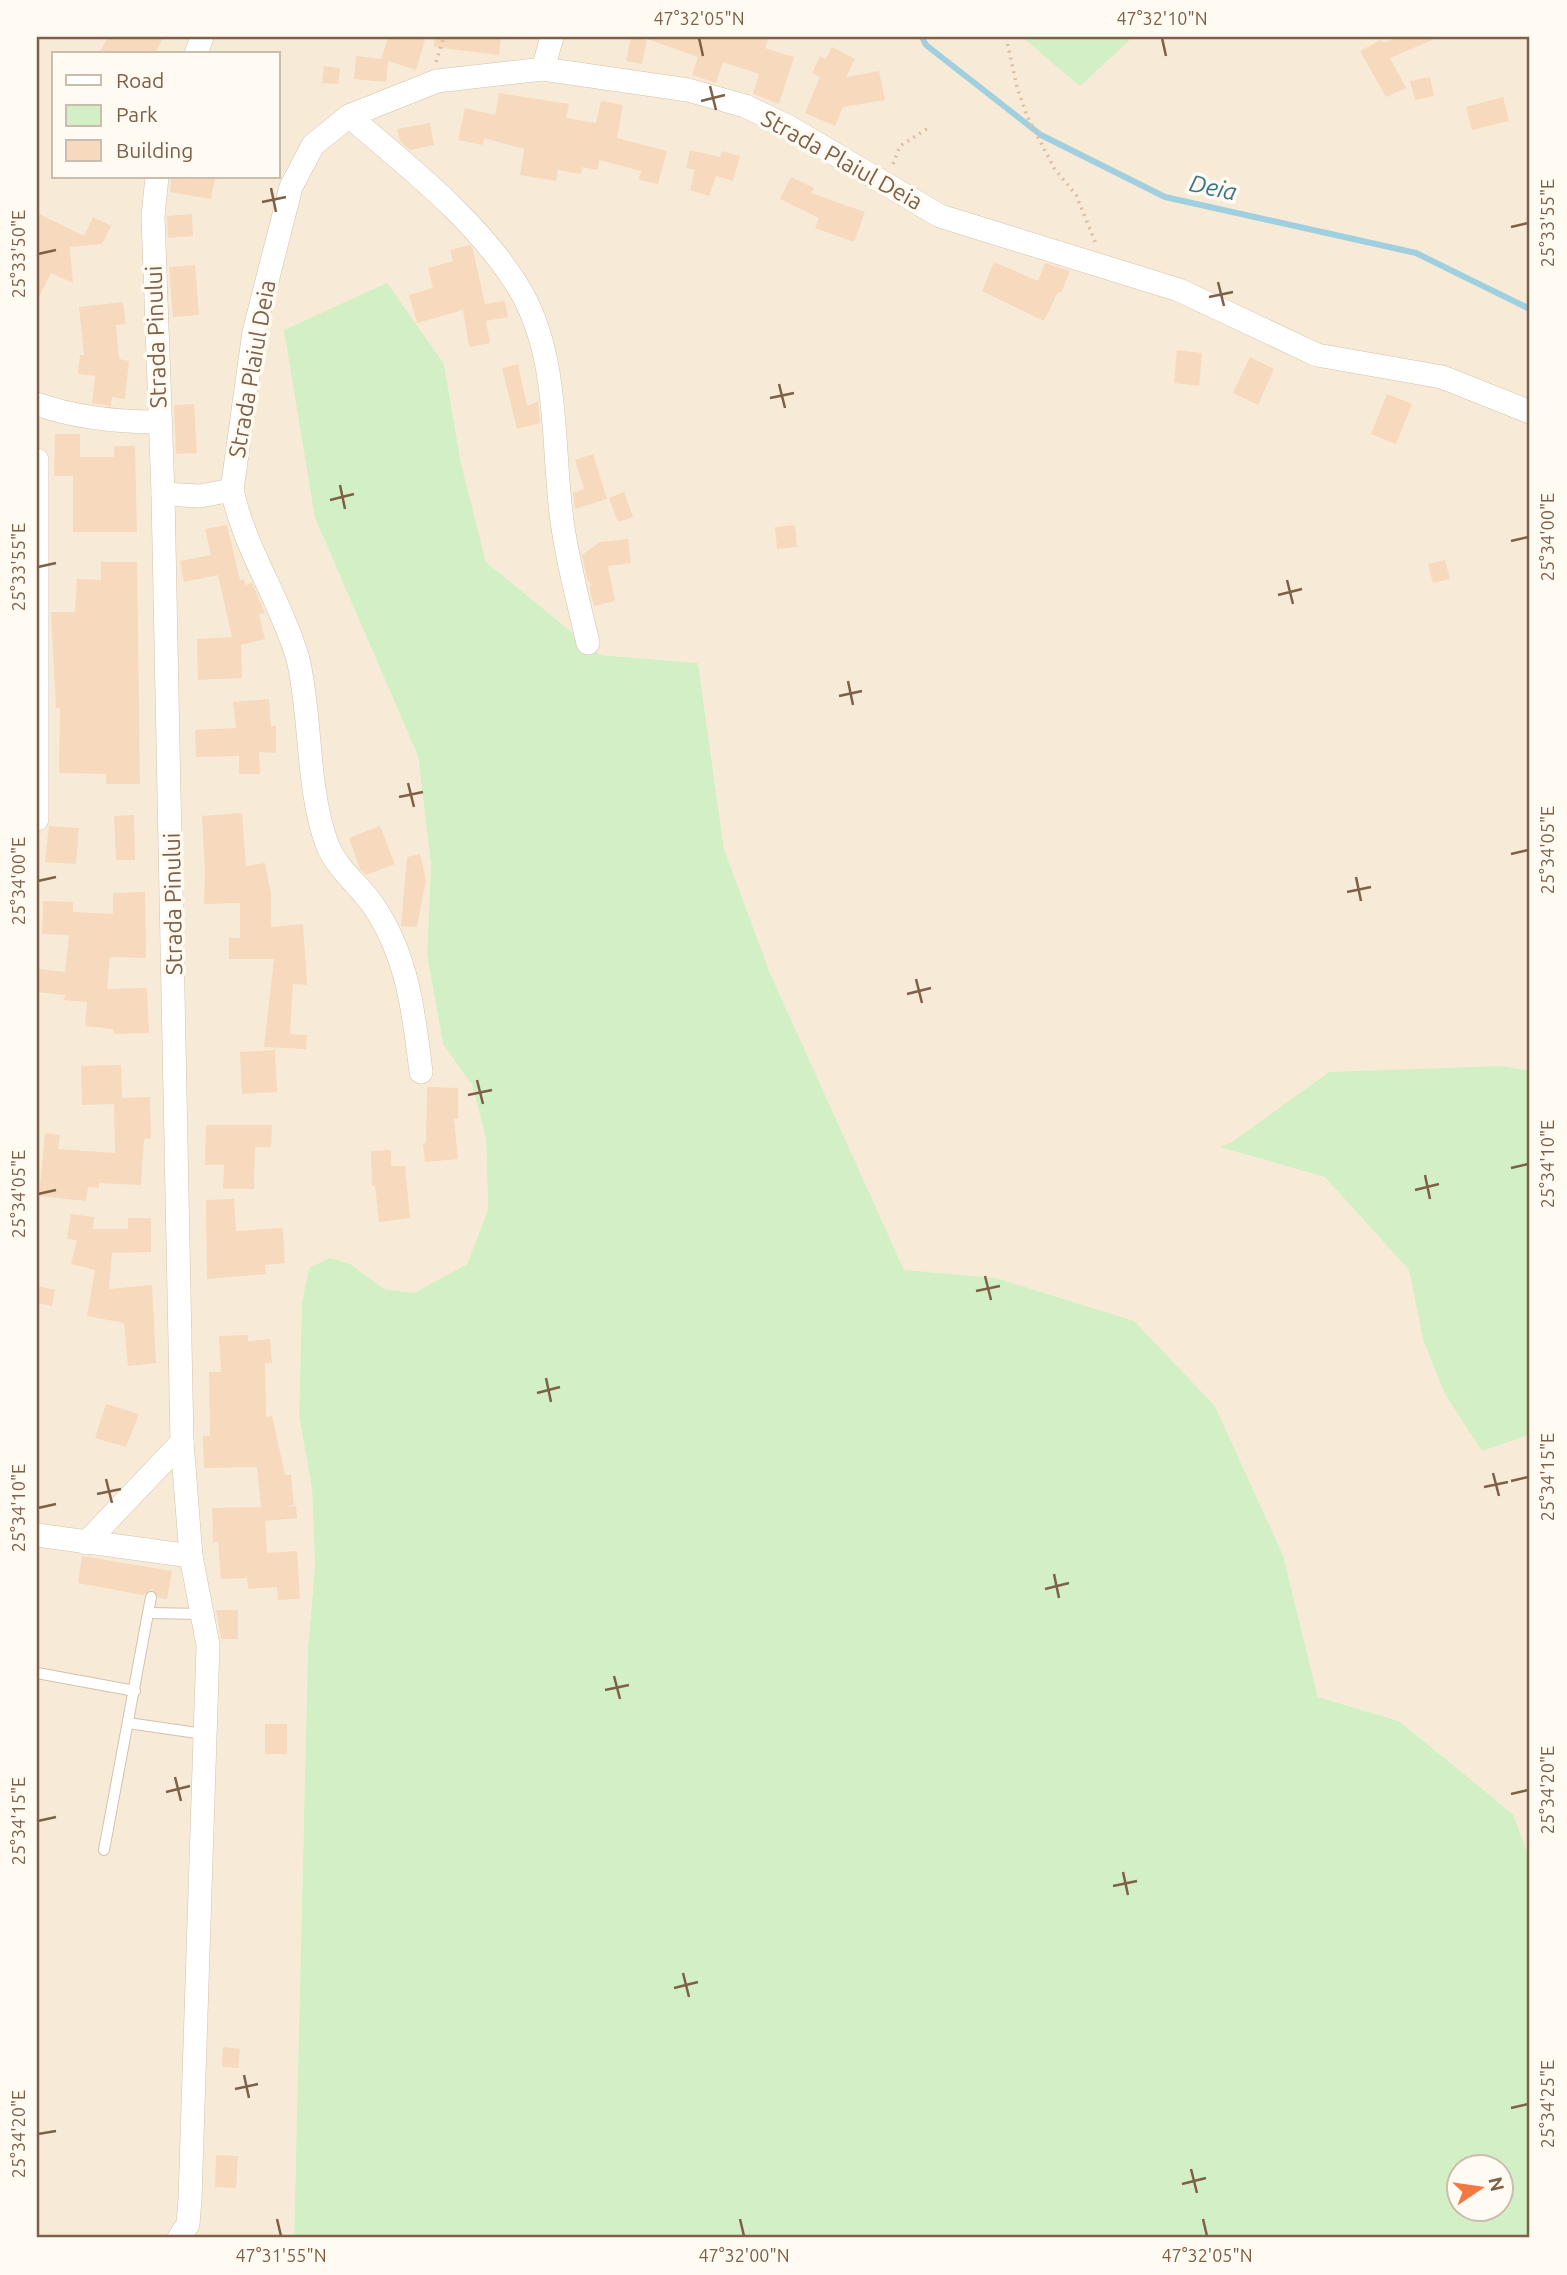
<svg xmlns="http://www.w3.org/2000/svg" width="1567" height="2275" viewBox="0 0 1567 2275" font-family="Ubuntu,sans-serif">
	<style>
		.residential { fill: #f7ebd7; fill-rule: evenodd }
		.green { fill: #d3efc5; fill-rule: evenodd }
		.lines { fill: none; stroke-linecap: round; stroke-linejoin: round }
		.stream { stroke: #a0d0df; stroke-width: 6 }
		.building { fill: #f7d9be }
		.service-casing { stroke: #d3c1ad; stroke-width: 12 }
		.minor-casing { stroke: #d3c1ad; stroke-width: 24 }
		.path { stroke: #debda0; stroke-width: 3.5; stroke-dasharray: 2 5; stroke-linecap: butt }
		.service { stroke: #fff; stroke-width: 10 }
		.minor { stroke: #fff; stroke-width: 23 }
		.ticks { fill: none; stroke: #7e6049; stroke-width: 2.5 }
		.labels { text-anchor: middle; stroke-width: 7; stroke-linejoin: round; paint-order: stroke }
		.street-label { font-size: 23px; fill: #7e6049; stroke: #fffbf2 }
		.water-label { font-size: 24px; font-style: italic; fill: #3c788b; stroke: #fffbf2 }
		.neatline { fill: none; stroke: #7e6049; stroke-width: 2.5 }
		.ticks-label { font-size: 18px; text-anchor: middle; fill: #7e6049 }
	</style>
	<rect width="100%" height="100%" fill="#fff8ea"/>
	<path class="residential" d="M37 37H1022L1080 85 1133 37H1530V1859L1513 1814 1399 1721 1318 1697 1283 1555 1215 1406 1134 1322 996 1278 904 1271 770 973 724 849 698 663 600 655 486 562 461 463 444 364 315 518 418 756 431 865 427 955 443 1044 472 1085 480 1111 486 1138 488 1210 467 1264 414 1293 384 1289 350 1265 309 1268 302 1301 299 1416 312 1489 315 1566 308 1647 294 2238H37ZM54 54H278V177H54Z"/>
	<g class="green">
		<path d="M1022 37H1133L1080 86Z"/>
		<path d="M387 283 444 364 461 463 486 562 600 655 698 663 724 849 770 973 904 1270 996 1278 1134 1321 1215 1406 1283 1555 1318 1697 1399 1721 1513 1814 1530 1859V2238H294L308 1647 315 1566 312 1489 299 1416 302 1301 309 1268 330 1258 350 1264 384 1289 414 1293 467 1264 488 1210 486 1138 472 1085 443 1044 427 955 431 865 418 756 315 518 284 330ZM1458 2166H1500V2208H1458Z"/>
		<path d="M1502 1066 1530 1071V1434L1482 1451 1445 1394 1423 1339 1409 1270 1325 1177 1220 1147 1232 1142 1329 1072Z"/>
	</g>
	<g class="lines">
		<path class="stream" d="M922 37 926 45 1041 135 1165 197 1416 253 1530 309"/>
	</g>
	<g class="building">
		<path d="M108 37H163L155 54H99Z"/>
		<path d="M388 37H426L416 70 388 61 386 82 354 79 356 56 381 59Z"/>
		<path d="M434 37H501L499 55 434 47Z"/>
		<path d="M631 37 647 40 642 64 626 61Z"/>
		<path d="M647 37H769L765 48 794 57 779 104 753 94 759 74 723 62 716 83 692 75 698 57 647 39Z"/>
		<path d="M1397 37H1439L1390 58 1406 88 1386 97 1360 51 1381 40 1383 43Z"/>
		<path d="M832 47 855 59 846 77 879 71 885 100 843 107 835 126 805 113 820 77 812 73 820 56 826 59Z"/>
		<path d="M324 66 340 68 338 84 322 83Z"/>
		<path d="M1430 77 1434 96 1415 100 1410 81Z"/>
		<path d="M499 93 569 104 566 118 596 123 601 101 623 105 617 138 667 151 658 184 639 180 641 171 599 160 598 170 582 167 581 174 558 170 556 181 520 175 524 149 484 138 482 145 458 140 465 108 495 115Z"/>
		<path d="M1503 97 1509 121 1472 130 1466 107Z"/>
		<path d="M430 123 434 145 410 150 400 141 397 129Z"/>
		<path d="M690 150 720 157 722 151 740 156 733 181 716 176 709 196 690 190 695 170 686 168Z"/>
		<path d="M171 177H215L211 199 170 192Z"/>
		<path d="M791 177 814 188 811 193 865 212 854 242 815 228 819 218 780 199Z"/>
		<path d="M37 213 84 236 93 217 111 226 102 244 70 247 73 283 51 273 37 301Z"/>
		<path d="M192 214 193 236 168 238 167 216Z"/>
		<path d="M470 245 473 250 485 304 505 301 508 317 486 321 490 343 469 347 463 310 417 323 409 295 433 288 428 268 453 261 450 250Z"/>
		<path d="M994 262 1038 281 1045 263 1070 271 1061 293 1058 292 1044 321 982 291Z"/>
		<path d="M195 265 199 315 173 317 169 267Z"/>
		<path d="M123 302 126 324 116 325 119 359 129 361 125 399 112 397 111 406 92 403 95 376 78 374 80 355H84L79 307Z"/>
		<path d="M1177 350 1202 353 1199 386 1174 383Z"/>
		<path d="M1250 357 1274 369 1258 405 1233 393Z"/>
		<path d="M518 364 527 406 538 401 540 423 517 429 502 368Z"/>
		<path d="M1387 394 1412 404 1396 444 1371 434Z"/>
		<path d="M194 404 197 453 176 454 174 405Z"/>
		<path d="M55 434H80V457H114V446H135L137 532H73V476H54Z"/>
		<path d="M593 454 607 499 575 509 573 493 584 489 575 460Z"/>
		<path d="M624 492 633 517 618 522 609 498Z"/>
		<path d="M227 525 240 580H244L245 585 252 583 265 613 259 614 265 639 241 645 242 678 198 680 197 639 232 637 218 575 184 582 180 561 211 555 205 529Z"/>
		<path d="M795 525 797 547 777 549 775 527Z"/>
		<path d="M628 539 631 563 608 566 615 601 594 606 589 587 592 586 587 579 582 555 600 542Z"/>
		<path d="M1445 560 1450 579 1433 583 1428 564Z"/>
		<path d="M101 562H137L140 784H106V774L59 773 60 708H56L51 612H75L77 579 101 580Z"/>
		<path d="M269 699 271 726H276V753L259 752 260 774H239V756L196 757 195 730 236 728 233 702Z"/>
		<path d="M242 813 246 866 265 863 271 894V927L303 924 307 985 293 984 290 1034 307 1035 306 1049 264 1047 274 959H229V938H240V903L204 904 205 871 202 816Z"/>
		<path d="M134 815 135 860H116L114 816Z"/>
		<path d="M49 826 79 828 76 864 45 862Z"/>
		<path d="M380 826 395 864 366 875 360 869 349 838Z"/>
		<path d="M420 854 426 880 417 927 401 926 407 857Z"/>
		<path d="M145 892 146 958 110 957 107 989 147 988 149 1033 114 1034 113 1029 85 1026 87 1002 64 1000 65 995 37 992 39 969 65 972 69 935 42 934 43 901 73 902V912L113 914V893Z"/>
		<path d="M275 1050 277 1092 242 1094 240 1052Z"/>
		<path d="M121 1065 122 1098 150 1097 151 1138 144 1139 141 1185 99 1183V1188L88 1187 86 1201 39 1196 45 1133 60 1135 58 1149 115 1153 114 1104 82 1105 81 1066Z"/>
		<path d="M427 1087 458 1088V1119H454L458 1159 425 1162 423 1144 426 1143Z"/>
		<path d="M206 1125H272L271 1147H255L254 1189H223L224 1165H205Z"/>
		<path d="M391 1150V1166H405L410 1218 379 1222 375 1186H372L371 1151Z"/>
		<path d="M234 1199 236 1231 283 1228 285 1263 265 1265 266 1274 207 1279 206 1200Z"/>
		<path d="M71 1214 94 1217 93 1229H128V1218H151V1252L112 1253 109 1289 152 1285 156 1363 128 1366 124 1323 87 1316 95 1270 71 1264 77 1240 67 1239Z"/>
		<path d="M37 1286 55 1290 52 1306 37 1303Z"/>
		<path d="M248 1335V1341L270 1339 272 1363H265L266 1417 272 1416 285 1475H291L294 1505 284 1507 296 1506 297 1518 265 1521 267 1553 297 1551 300 1599 278 1600 277 1587 248 1589 247 1578 221 1579 218 1542H213L212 1508 261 1507 257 1467 204 1468 203 1436H210L209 1372H221L219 1336Z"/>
		<path d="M106 1404 139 1414 126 1447 95 1438Z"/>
		<path d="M82 1556 172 1571 167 1599 159 1598 152 1589 143 1595 78 1583Z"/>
		<path d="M216 1610H238V1639H221Z"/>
		<rect x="265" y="1724" width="22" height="30"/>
		<path d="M223 2047 240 2049 238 2068 222 2067Z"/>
		<path d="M216 2155 238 2156 236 2188 215 2187Z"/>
	</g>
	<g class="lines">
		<defs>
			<g id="service">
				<path d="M149 1613 204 1614"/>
				<path d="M37 1673 135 1691"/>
				<path d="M128 1723 204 1734"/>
				<path d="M104 1850 151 1597"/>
			</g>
			<g id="minor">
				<path d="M196 54 202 37"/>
				<path d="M543 69 552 37"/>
				<path d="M349 116C408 167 475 218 517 285 559 351 552 438 561 513 566 556 578 600 588 643"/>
				<path d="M157 177 153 216 163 494 182 1442 191 1556 208 1645 190 2199 188 2224 179 2238"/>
				<path d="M37 404C76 418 117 422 159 422"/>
				<path d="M37 460V819"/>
				<path d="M232 490C245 550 281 601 298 659 312 719 306 786 327 844 337 870 361 886 375 908 408 958 414 1014 421 1072"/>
				<path d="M163 494 200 496 232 490 254 332 291 187 313 145 349 116 437 81 543 69 688 90 745 106 789 127 940 216 1179 290 1317 355 1442 377 1530 412"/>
				<path d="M37 1535 191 1556"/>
				<path d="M86 1543 182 1442"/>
			</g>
		</defs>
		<use href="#service" class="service-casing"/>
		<use href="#minor" class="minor-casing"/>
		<g class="path">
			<path d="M1006 37 1017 87 1027 116 1054 168 1076 195 1096 244"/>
			<path d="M436 62 444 37"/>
			<path d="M893 164 900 146 930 127"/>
		</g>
		<use href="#service" class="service"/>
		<use href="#minor" class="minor"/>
	</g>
	<path class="ticks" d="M699 38 703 56M1162 38 1166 56M710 86 716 110M701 101 725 95M271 188 276 212M262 202 286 197M1511 227 1528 223M38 254 56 250M1218 282 1224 306M1209 297 1233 292M779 384 785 408M770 398 794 393M340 485 345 509M330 500 354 494M1511 541 1528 537M38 567 56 563M1287 580 1293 604M1278 595 1302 589M848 681 853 705M839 696 862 691M408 783 414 807M399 797 423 792M1511 854 1528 850M1356 877 1361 901M38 881 56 877M1347 892 1371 887M916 979 922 1003M907 994 931 988M477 1080 483 1104M468 1095 492 1090M1511 1168 1528 1164M1425 1175 1430 1199M1415 1190 1439 1184M38 1194 56 1190M985 1276 991 1300M976 1291 1000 1286M546 1378 551 1402M537 1393 560 1387M1493 1473 1499 1496M106 1479 112 1503M1511 1481 1528 1477M1484 1487 1508 1482M97 1494 121 1489M38 1508 56 1504M1054 1574 1059 1598M1045 1589 1069 1583M614 1676 620 1699M605 1690 629 1685M175 1777 181 1801M166 1792 190 1786M1511 1794 1528 1790M38 1821 56 1817M1123 1872 1128 1895M1113 1886 1137 1881M683 1973 689 1997M674 1988 698 1982M244 2075 249 2098M235 2089 258 2084M1511 2108 1528 2104M38 2134 56 2131M1191 2169 1197 2193M1182 2184 1206 2178M277 2219 281 2236M740 2219 744 2236M1203 2219 1207 2236"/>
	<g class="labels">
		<g class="street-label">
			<text transform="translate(842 160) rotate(29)" y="8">Strada Plaiul Deia</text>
			<text transform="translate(156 337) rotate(-92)" y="8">Strada Pinului</text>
			<text transform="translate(252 369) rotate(-80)" y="8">Strada Plaiul Deia</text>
			<text transform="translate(173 904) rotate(-91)" y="8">Strada Pinului</text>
		</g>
		<g class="water-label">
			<text transform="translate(1213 188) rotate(12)" y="8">Deia</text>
		</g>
	</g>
	<rect width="1567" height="2275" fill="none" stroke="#fffbf2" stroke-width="77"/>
	<rect x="52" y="52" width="228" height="126" fill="#fffbf2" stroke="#cbbdae" stroke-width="2"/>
	<rect x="66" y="75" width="35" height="10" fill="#ffffff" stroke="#cbbdae" stroke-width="2"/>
	<text x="116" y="88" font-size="21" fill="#7e6049">Road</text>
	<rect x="66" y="105" width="35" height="21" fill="#d3efc5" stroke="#cbbdae" stroke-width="2"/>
	<text x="116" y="122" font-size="21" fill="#7e6049">Park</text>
	<rect x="66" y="140" width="35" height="21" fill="#f7d9be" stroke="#cbbdae" stroke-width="2"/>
	<text x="116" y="158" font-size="21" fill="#7e6049">Building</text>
	<g transform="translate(1480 2188) rotate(77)"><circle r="33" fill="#fffbf2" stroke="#cbbdae" stroke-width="2"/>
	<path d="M0-5L12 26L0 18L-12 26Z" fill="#f57842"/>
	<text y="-10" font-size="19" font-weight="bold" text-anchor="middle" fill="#7e6049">N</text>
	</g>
	<rect x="38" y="38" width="1490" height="2198" class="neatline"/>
	<g class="ticks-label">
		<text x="699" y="25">47°32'05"N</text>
		<text x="1162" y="25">47°32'10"N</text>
		<text transform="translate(1548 223) rotate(-90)" y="6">25°33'55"E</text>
		<text transform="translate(19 254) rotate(-90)" y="6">25°33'50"E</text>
		<text transform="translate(1548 537) rotate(-90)" y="6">25°34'00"E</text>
		<text transform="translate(19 567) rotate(-90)" y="6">25°33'55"E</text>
		<text transform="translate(1548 850) rotate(-90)" y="6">25°34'05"E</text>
		<text transform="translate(19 881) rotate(-90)" y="6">25°34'00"E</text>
		<text transform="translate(1548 1164) rotate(-90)" y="6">25°34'10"E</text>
		<text transform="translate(19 1194) rotate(-90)" y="6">25°34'05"E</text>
		<text transform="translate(1548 1477) rotate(-90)" y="6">25°34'15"E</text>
		<text transform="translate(19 1508) rotate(-90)" y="6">25°34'10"E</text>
		<text transform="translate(1548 1790) rotate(-90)" y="6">25°34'20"E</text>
		<text transform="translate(19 1821) rotate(-90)" y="6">25°34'15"E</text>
		<text transform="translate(1548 2104) rotate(-90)" y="6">25°34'25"E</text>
		<text transform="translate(19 2134) rotate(-90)" y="6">25°34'20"E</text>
		<text x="281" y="2262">47°31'55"N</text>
		<text x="744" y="2262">47°32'00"N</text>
		<text x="1207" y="2262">47°32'05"N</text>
	</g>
</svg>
